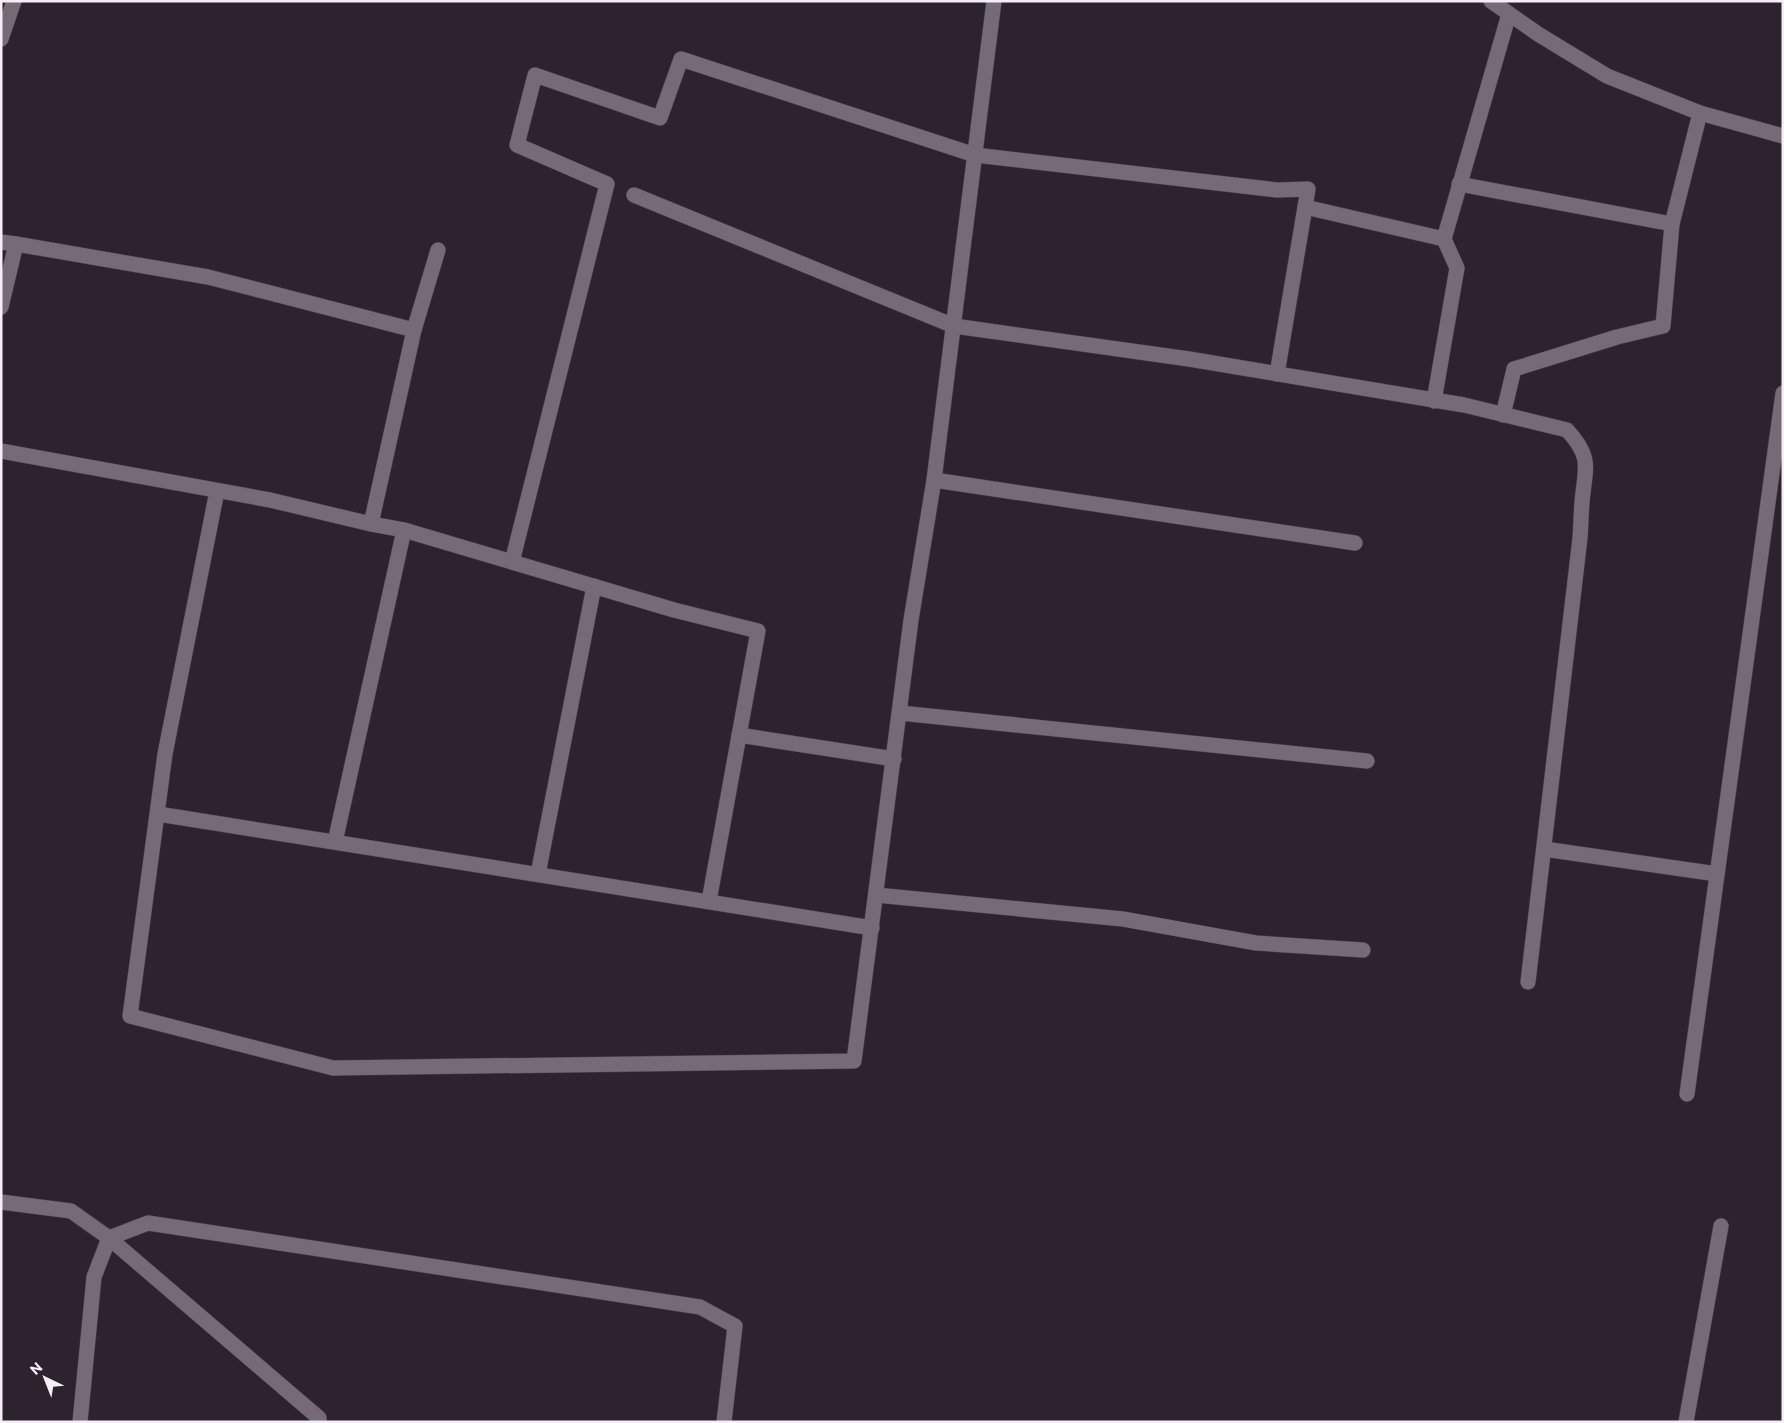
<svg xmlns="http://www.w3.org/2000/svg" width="1784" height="1423" viewBox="0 0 1784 1423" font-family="Commissioner,sans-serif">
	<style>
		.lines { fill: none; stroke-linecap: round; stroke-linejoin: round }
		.minor-casing { stroke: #463e47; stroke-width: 16 }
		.minor { stroke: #756a76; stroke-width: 15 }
	</style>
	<rect width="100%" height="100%" fill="#2c232e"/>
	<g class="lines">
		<defs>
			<g id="minor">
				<path d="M1491 1 1538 34 1607 76 1700 113 1783 136"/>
				<path d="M1 39 14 1"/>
				<path d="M1459 184 1672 224"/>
				<path d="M634 195 954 326 1189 359 1464 405 1567 430C1593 458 1585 468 1582 502 1581 514 1581 526 1580 538L1528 982"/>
				<path d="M1305 207 1444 239 1509 14"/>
				<path d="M1 242 16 244 1 307"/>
				<path d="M16 244 208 277 414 330 371 524"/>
				<path d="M414 330 438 250"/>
				<path d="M1434 401 1457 268 1444 239"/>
				<path d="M1503 415 1514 369 1617 337 1663 326 1672 224 1700 113"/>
				<path d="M1 451 270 500 371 524 404 530 674 610 758 631 709 901"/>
				<path d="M934 480 1355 543"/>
				<path d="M217 491 165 754 130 1016 333 1068 854 1061 911 620 934 480 994 1"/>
				<path d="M512 562 607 184 517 145 535 75 660 118 681 59 975 155 1277 190 1308 189 1277 374"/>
				<path d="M900 713 1367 761"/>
				<path d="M739 735 894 759"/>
				<path d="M158 814 872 928"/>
				<path d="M335 842 404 530"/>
				<path d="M1544 849 1717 874"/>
				<path d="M538 874 594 586"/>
				<path d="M876 895 1123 919 1256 943 1363 950"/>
				<path d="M1687 1094 1783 393"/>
				<path d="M1 1202 71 1211 109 1238 319 1418V1422"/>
				<path d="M80 1422 94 1277 109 1238 148 1223 700 1307 735 1326 724 1422"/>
				<path d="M1686 1422 1721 1226"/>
			</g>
		</defs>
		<use href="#minor" class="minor-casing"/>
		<use href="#minor" class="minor"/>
	</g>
	<rect width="1784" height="1423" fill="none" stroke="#f4eef5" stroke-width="5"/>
	<g transform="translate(45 1378) rotate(317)" stroke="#2c232e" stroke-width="4" paint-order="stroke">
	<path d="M0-4L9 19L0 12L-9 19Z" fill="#f4eef5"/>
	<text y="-8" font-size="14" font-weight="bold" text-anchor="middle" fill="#f4eef5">N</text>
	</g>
</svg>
